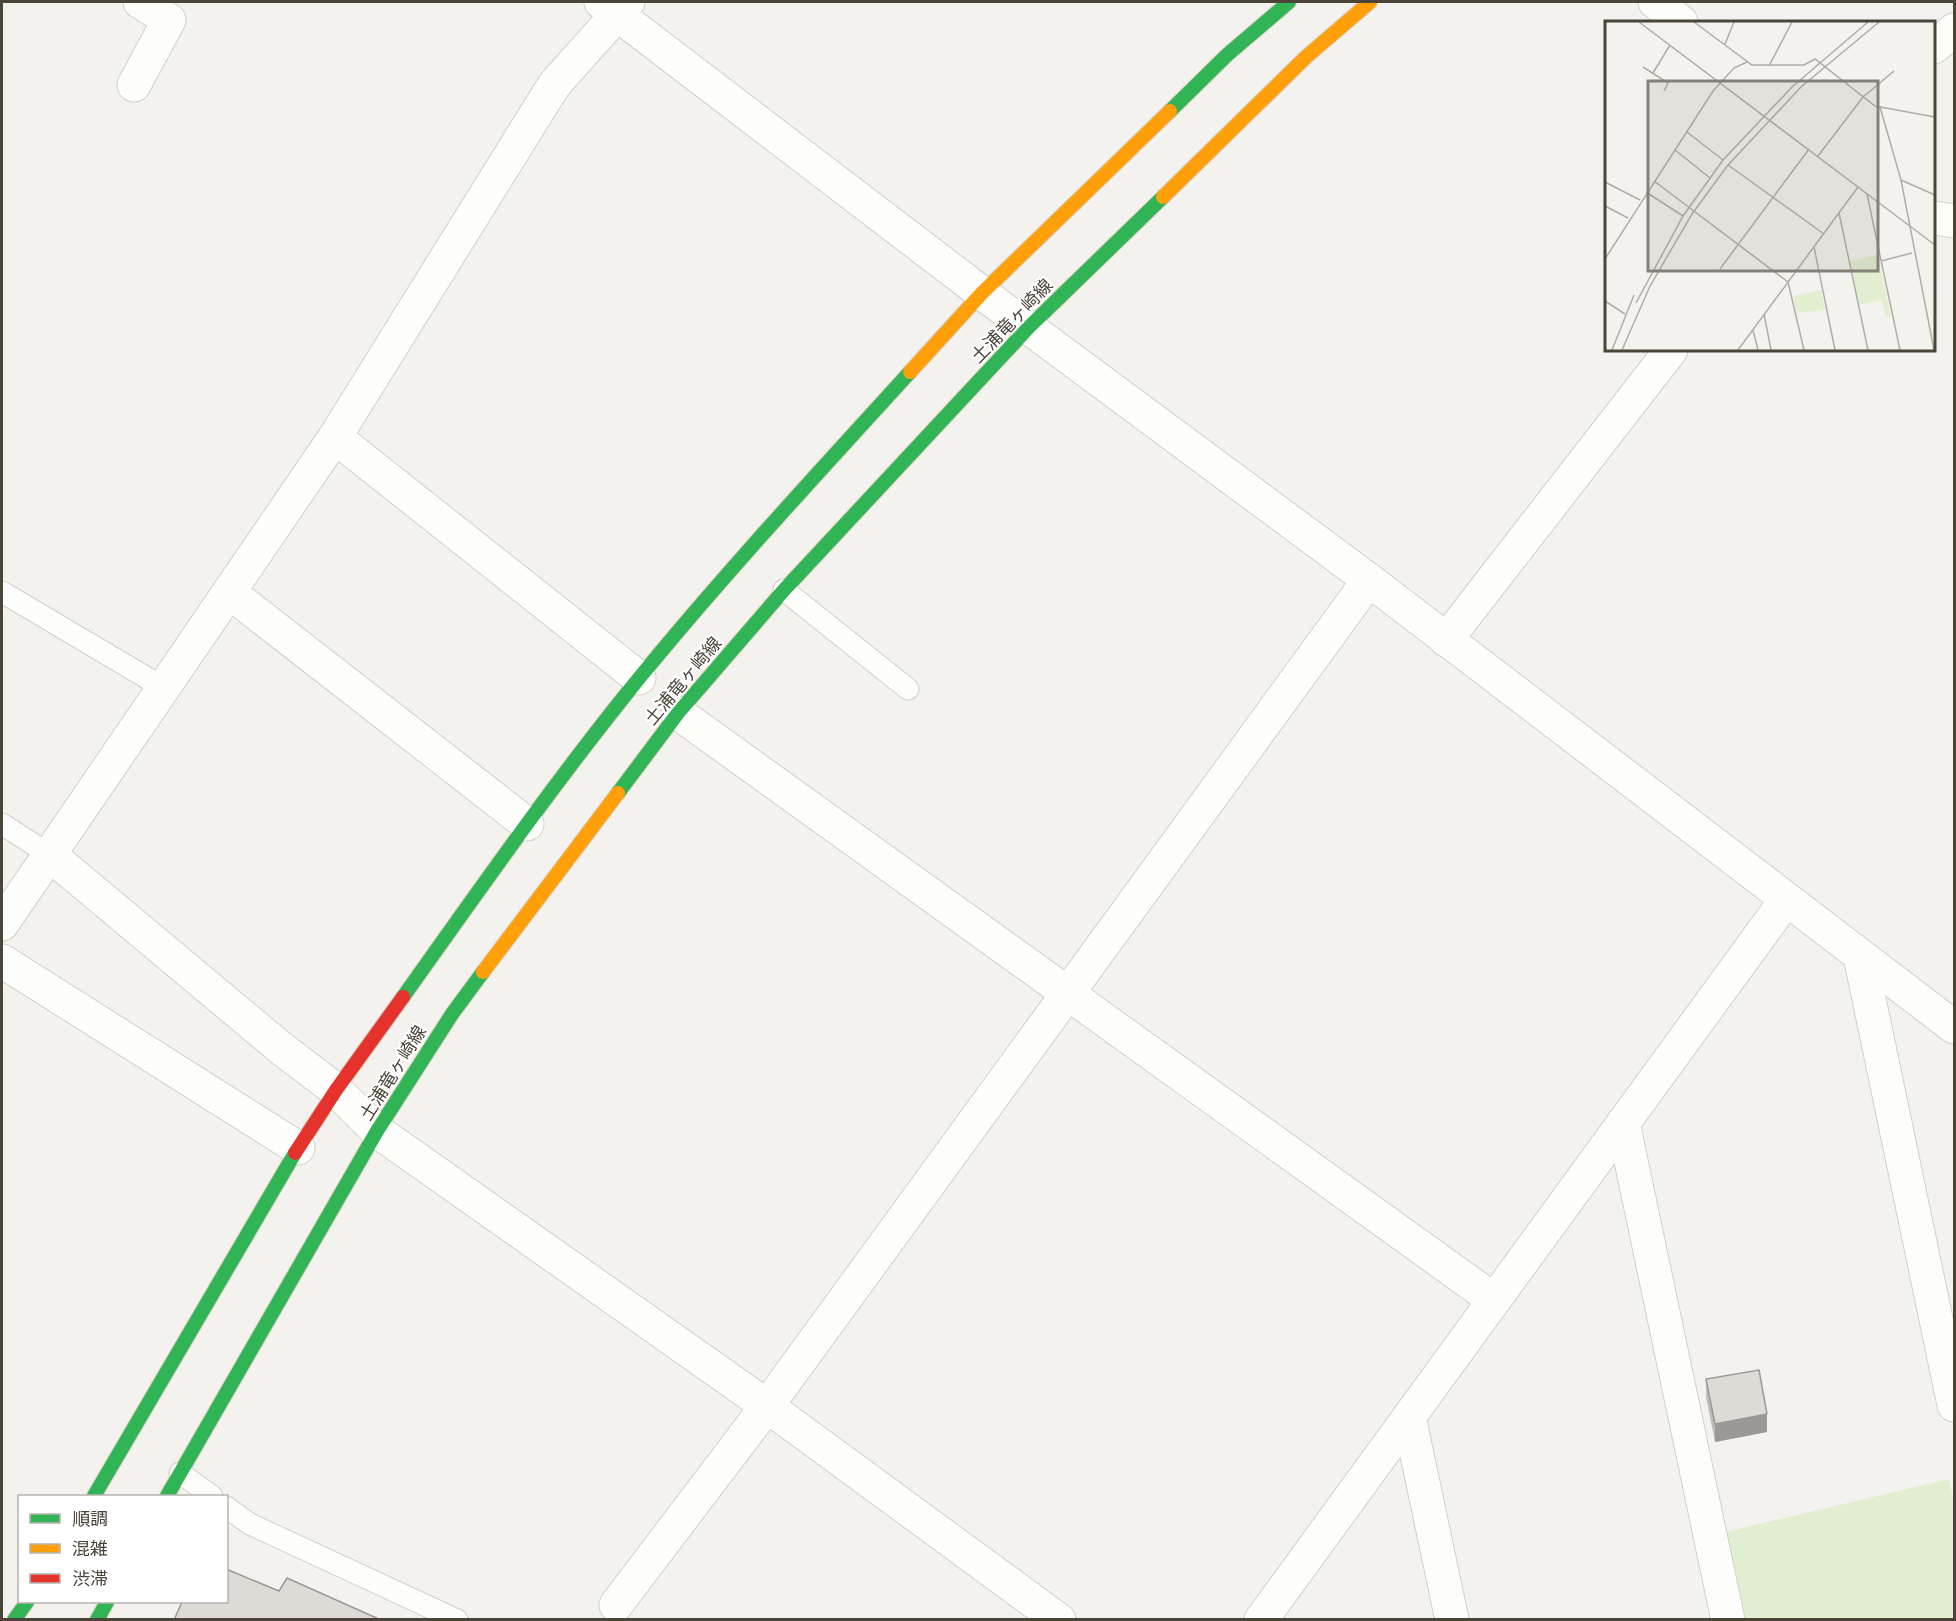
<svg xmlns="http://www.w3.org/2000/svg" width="1956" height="1621" viewBox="0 0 1956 1621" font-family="'Exo 2','Noto Sans JP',sans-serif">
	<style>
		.green { fill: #e1eecf }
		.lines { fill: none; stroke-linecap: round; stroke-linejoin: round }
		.lane-casing { stroke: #d2d0cb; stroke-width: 23 }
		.street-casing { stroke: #d2d0cb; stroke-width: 35 }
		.fast-casing { stroke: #d6cebb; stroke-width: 16 }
		.slow-casing { stroke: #d6cebb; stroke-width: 16 }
		.jam-casing { stroke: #d6cebb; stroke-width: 16 }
		.lane { stroke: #fdfdfc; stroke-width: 21 }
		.street { stroke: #fdfdfc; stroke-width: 33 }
		.fast { stroke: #30b455; stroke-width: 14 }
		.slow { stroke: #ff9f0a; stroke-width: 14 }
		.jam { stroke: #e5322d; stroke-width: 14 }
		.wall { fill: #bfbcb8 }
		.shaded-wall { fill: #9b9996 }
		.building { fill: #dedbd6; stroke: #9b9996; stroke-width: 1.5 }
		.labels { text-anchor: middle; stroke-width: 4.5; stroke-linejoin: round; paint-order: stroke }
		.street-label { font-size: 18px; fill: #4b4439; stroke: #fff }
		.inset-road { fill: none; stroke: #b0aca6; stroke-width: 1.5 }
		.view { fill: #868178; fill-opacity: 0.15; stroke: #868178; stroke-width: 3 }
		.inset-edge { fill: none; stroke: #4b4439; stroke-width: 3 }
	</style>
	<rect width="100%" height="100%" fill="#f4f2ee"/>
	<path class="green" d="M1949 1479 1954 1505V1619H1738L1721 1533Z"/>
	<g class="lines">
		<defs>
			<g id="lane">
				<path d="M784 590 908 689"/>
				<path d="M2 592 164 688"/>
				<path d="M2 824 50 855"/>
				<path d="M180 1473 212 1496"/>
				<path d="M226 1507 250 1524 457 1620"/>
			</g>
			<g id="street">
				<path d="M601 2 982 293 1369 580 1954 1027"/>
				<path d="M1655 2 1681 22"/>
				<path d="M1934 47 1954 30"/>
				<path d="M134 85 169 20 140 2"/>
				<path d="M1934 218 1954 221"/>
				<path d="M335 437 639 678"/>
				<path d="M229 592 527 824"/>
				<path d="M1446 640 1671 350"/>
				<path d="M678 713 1494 1300"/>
				<path d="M50 855 282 1049 336 1090 377 1131 767 1406 1059 1620"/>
				<path d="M2 924 335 437 554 85 628 2"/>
				<path d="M1860 956 1954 1405"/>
				<path d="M2 961 298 1148"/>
				<path d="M1623 1123 1728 1620"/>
				<path d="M1409 1417 1452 1620"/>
				<path d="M616 1605 767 1406 1369 580"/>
				<path d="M1261 1620 1786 900"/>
			</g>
			<g id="fast">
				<path d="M1170 111 1227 55 1289 2"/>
				<path d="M618 793 678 713 784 590 1029 327 1163 197"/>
				<path d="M403 997C480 889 556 780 640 677 726 572 819 472 910 372"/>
				<path d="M94 1496 295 1153"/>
				<path d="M167 1496 377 1131 452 1014 483 972"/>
				<path d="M14 1620 27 1602"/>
				<path d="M97 1620 107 1602"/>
			</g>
			<g id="slow">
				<path d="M1163 197 1306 57 1370 2"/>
				<path d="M910 372 982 293 1170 111"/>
				<path d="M483 972 618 793"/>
			</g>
			<path id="jam" d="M295 1153 336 1090 403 997"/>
		</defs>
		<use href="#lane" class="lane-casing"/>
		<use href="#street" class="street-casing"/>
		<use href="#fast" class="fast-casing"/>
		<use href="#slow" class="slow-casing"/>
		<use href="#jam" class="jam-casing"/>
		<use href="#lane" class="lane"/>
		<use href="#street" class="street"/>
		<use href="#fast" class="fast"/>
		<use href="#slow" class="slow"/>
		<use href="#jam" class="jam"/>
	</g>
	<path class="wall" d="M1706 1379 1767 1432 1715 1442 1706 1397Z"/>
	<path class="shaded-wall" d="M1767 1414V1432L1715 1442V1424Z"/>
	<g class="building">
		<path d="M1759 1370 1767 1414 1715 1424 1706 1379Z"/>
		<path d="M226 1569 279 1591 287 1578 381 1620H174L182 1602H226Z"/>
	</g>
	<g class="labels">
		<g class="street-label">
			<text transform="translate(1012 321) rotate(-46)" y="6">土浦竜ヶ崎線</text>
			<text transform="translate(683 681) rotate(-50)" y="6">土浦竜ヶ崎線</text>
			<text transform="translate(393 1073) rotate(-58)" y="6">土浦竜ヶ崎線</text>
		</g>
	</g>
	<g transform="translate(1605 21)">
		<rect width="330" height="330" fill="#f4f2ee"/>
		<path d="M272 234 286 296H281L276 279 254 284 245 240ZM216 269 220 289 192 292 188 275Z" fill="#e1eecf"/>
		<path class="inset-road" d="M34 1 330 224M89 1 147 44H199L210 38 270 85 330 96M120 23 129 1M164 45 187 1M38 46 63 62 59 70M48 52 65 24M275 86 296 159 329 329M82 111 118 139M70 129 105 157M213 135 258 76 289 50M123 144 219 213M296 159 330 174M49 160 183 261 199 329M0 161 35 179M41 171 78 195M262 173 295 329M0 185 23 197M234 192 263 329M209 226 230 329M0 238 108 70 129 47 142 41M276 240 307 232M115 248 204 128M0 280 20 293M31 282 78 195 118 139 187 66 263 1M159 293 166 329M148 309 153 329M7 329 29 274M17 329 45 265 87 193 123 144 196 66 274 1M133 329 253 166"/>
		<path class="view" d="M43 60H273V250H43Z"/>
		<rect width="330" height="330" class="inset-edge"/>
	</g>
	<rect width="1956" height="1621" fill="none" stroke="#4b4439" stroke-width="6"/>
	<rect x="18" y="1495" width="210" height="108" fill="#ffffff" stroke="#b7b4b0" stroke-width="1.5"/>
	<rect x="30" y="1514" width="30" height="9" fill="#30b455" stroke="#b7b4b0" stroke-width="1.5"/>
	<text x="72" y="1525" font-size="18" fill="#4b4439">順調</text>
	<rect x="30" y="1544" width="30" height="9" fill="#ff9f0a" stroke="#b7b4b0" stroke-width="1.5"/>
	<text x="72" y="1555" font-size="18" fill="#4b4439">混雑</text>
	<rect x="30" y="1574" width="30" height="9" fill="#e5322d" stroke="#b7b4b0" stroke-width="1.5"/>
	<text x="72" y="1585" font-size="18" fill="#4b4439">渋滞</text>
</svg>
